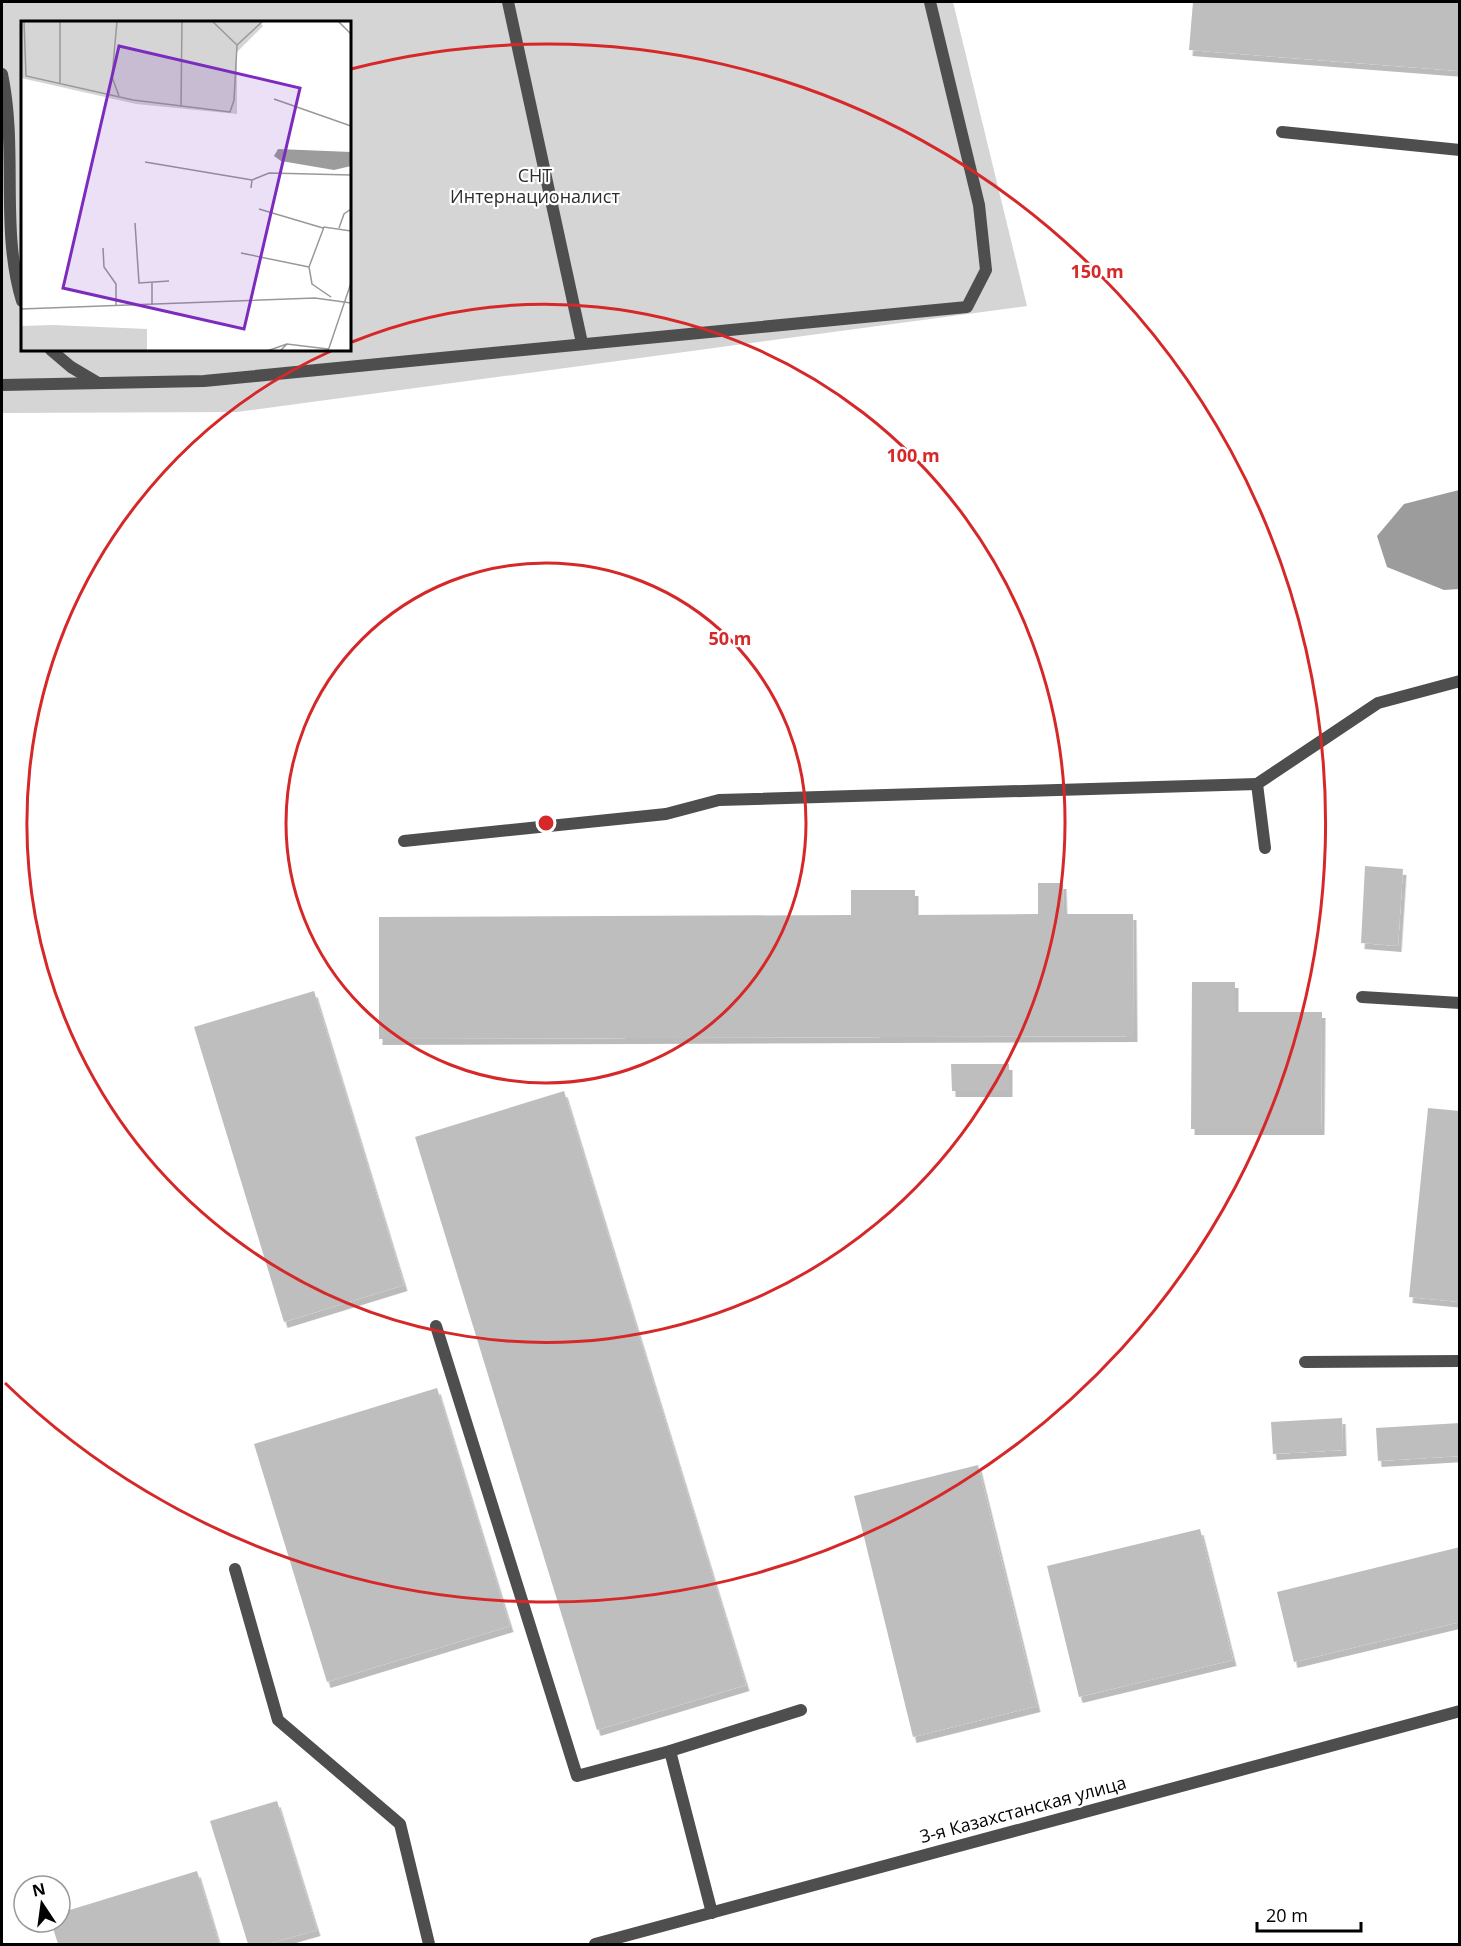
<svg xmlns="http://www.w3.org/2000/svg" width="1461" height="1946" viewBox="0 0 1461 1946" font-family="'Open Sans',sans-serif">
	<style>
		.green { fill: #d5d5d5; fill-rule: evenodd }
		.water { fill: #9c9c9c }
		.building { fill: #bebebe; filter: url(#shadow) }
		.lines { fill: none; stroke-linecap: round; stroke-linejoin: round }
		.lane { stroke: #4e4e4e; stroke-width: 12 }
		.street { stroke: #4e4e4e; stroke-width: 12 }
		.ring { fill: none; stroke: #d62828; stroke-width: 3 }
		.labels { text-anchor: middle; stroke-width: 4.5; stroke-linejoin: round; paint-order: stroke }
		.park-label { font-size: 18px; fill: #2c2c2c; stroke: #fff }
		.street-label { font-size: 18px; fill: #000; stroke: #fff }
		.inset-road { fill: none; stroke: #999; stroke-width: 1.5 }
		.view { fill: #7b2cbf; fill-opacity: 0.15; stroke: #7b2cbf; stroke-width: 3 }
		.inset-edge { fill: none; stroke: #000; stroke-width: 3 }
		.centre { fill: #d62828; stroke: #fff; stroke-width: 3 }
		.ring-label { font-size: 18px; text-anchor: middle; font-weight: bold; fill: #d62828; stroke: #fff; stroke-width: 4.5; stroke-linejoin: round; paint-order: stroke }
	</style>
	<defs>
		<filter id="shadow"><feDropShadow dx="3.5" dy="6" stdDeviation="0" flood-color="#0004"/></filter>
	</defs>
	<rect width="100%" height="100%" fill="#fff"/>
	<path class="green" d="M2 2H953L1027 306 237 412 2 413ZM22 22H350V350H22Z"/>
	<path class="water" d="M1459 490V589L1444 590 1387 567 1377 536 1404 504Z"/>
	<g class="building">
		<path d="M1193 2H1460V71L1189 50Z"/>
		<path d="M1365 866 1403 869 1398 946 1361 943Z"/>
		<path d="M1038 883H1063L1064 914H1133L1134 1036 379 1039V917L851 915V890H915V915L1038 914Z"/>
		<path d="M1192 982H1235V1012H1322L1321 1129H1191Z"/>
		<path d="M314 991 404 1285 284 1322 194 1027Z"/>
		<path d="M951 1064H1009V1091H952Z"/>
		<path d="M564 1091 746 1685 597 1730 415 1137Z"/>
		<path d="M1428 1108 1460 1111V1302L1409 1297Z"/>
		<path d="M437 1388 510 1626 327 1682 254 1444Z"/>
		<path d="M1342 1418 1343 1450 1273 1454 1271 1422Z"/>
		<path d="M1460 1423V1456L1378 1461 1376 1428Z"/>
		<path d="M978 1465 1037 1706 913 1737 854 1496Z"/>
		<path d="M1200 1529 1233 1660 1079 1697 1047 1566Z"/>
		<path d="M1460 1547V1622L1294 1662 1277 1592Z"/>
		<path d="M277 1801 317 1930 268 1944H248L210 1821Z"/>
		<path d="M197 1871 219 1944H58L51 1922H60V1913Z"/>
	</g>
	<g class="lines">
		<g class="lane">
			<path d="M508 2 582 343"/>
			<path d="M2 74C18 150 0 229 22 301"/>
			<path d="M1282 132 1460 150"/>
			<path d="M51 350 71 367 98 383"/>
			<path d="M2 385 204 381 967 307 986 270 979 205 930 2"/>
			<path d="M404 841 666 814 719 800 1257 784"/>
			<path d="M1265 848 1257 784 1378 703 1460 681"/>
			<path d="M1362 997 1460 1003"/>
			<path d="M436 1326 577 1776 670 1751 801 1710"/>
			<path d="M1305 1362 1460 1361"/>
			<path d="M235 1569 278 1720 400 1824 429 1944"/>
			<path d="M670 1751 712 1913"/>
		</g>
		<path class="street" d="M595 1944 1460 1711"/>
	</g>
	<g class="ring">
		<circle cx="546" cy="823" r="260"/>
		<path d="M352 342A519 519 0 1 1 331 351"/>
		<path d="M351 69A779 779 0 1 1 5 1383"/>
	</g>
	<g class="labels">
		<g class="park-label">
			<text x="535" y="182">СНТ<tspan x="535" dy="21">Интернационалист</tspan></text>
		</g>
		<g class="street-label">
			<text transform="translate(1023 1810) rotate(-15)" y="6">3-я Казахстанская улица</text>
		</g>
	</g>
	<g transform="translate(21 21)">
		<rect width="330" height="330" fill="#fff"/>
		<path d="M0 0H238L242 5 216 31V93L115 83 0 57ZM32 304 126 308V330H0V305Z" fill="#d5d5d5"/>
		<path d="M257 128 330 131V145L313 149 260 140 253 135Z" fill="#9c9c9c"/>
		<path class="inset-road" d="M3 0 5 55 112 79 209 91 213 79 216 24 191 0M96 0 91 56 98 75M317 0 330 13M216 24 242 0M39 63V0M253 78 330 105M160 85 161 0M124 141 231 159M230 167 231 159 248 152 330 154M238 188 302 207M114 202 118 262 148 260M318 207 323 193 330 188M82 227 83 246 95 263V284M220 232 288 246M131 262V283M310 276 291 263 288 246 303 206 330 210M0 288 294 277 330 282M246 330 266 323M259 330 266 323 307 328M307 330 330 262"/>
		<path class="view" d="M98 25 279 67 223 308 42 267Z"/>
		<rect width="330" height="330" class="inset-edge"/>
	</g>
	<circle cx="546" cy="823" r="9" class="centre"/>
	<g class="ring-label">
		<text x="1097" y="278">150 m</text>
		<text x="913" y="462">100 m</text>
		<text x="730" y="645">50 m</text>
	</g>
	<rect width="1461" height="1946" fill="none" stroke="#000000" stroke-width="6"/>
	<g transform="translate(42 1904) rotate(347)"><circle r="28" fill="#ffffff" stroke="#999999" stroke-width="1.5"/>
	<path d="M0-4.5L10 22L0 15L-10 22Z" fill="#000000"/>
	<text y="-9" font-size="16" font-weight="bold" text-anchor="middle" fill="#000000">N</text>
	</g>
	<path d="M1257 1922v9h104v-9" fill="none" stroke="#000000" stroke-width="3"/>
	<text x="1266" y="1922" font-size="18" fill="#000000" stroke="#ffffff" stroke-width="4.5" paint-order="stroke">20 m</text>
</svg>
